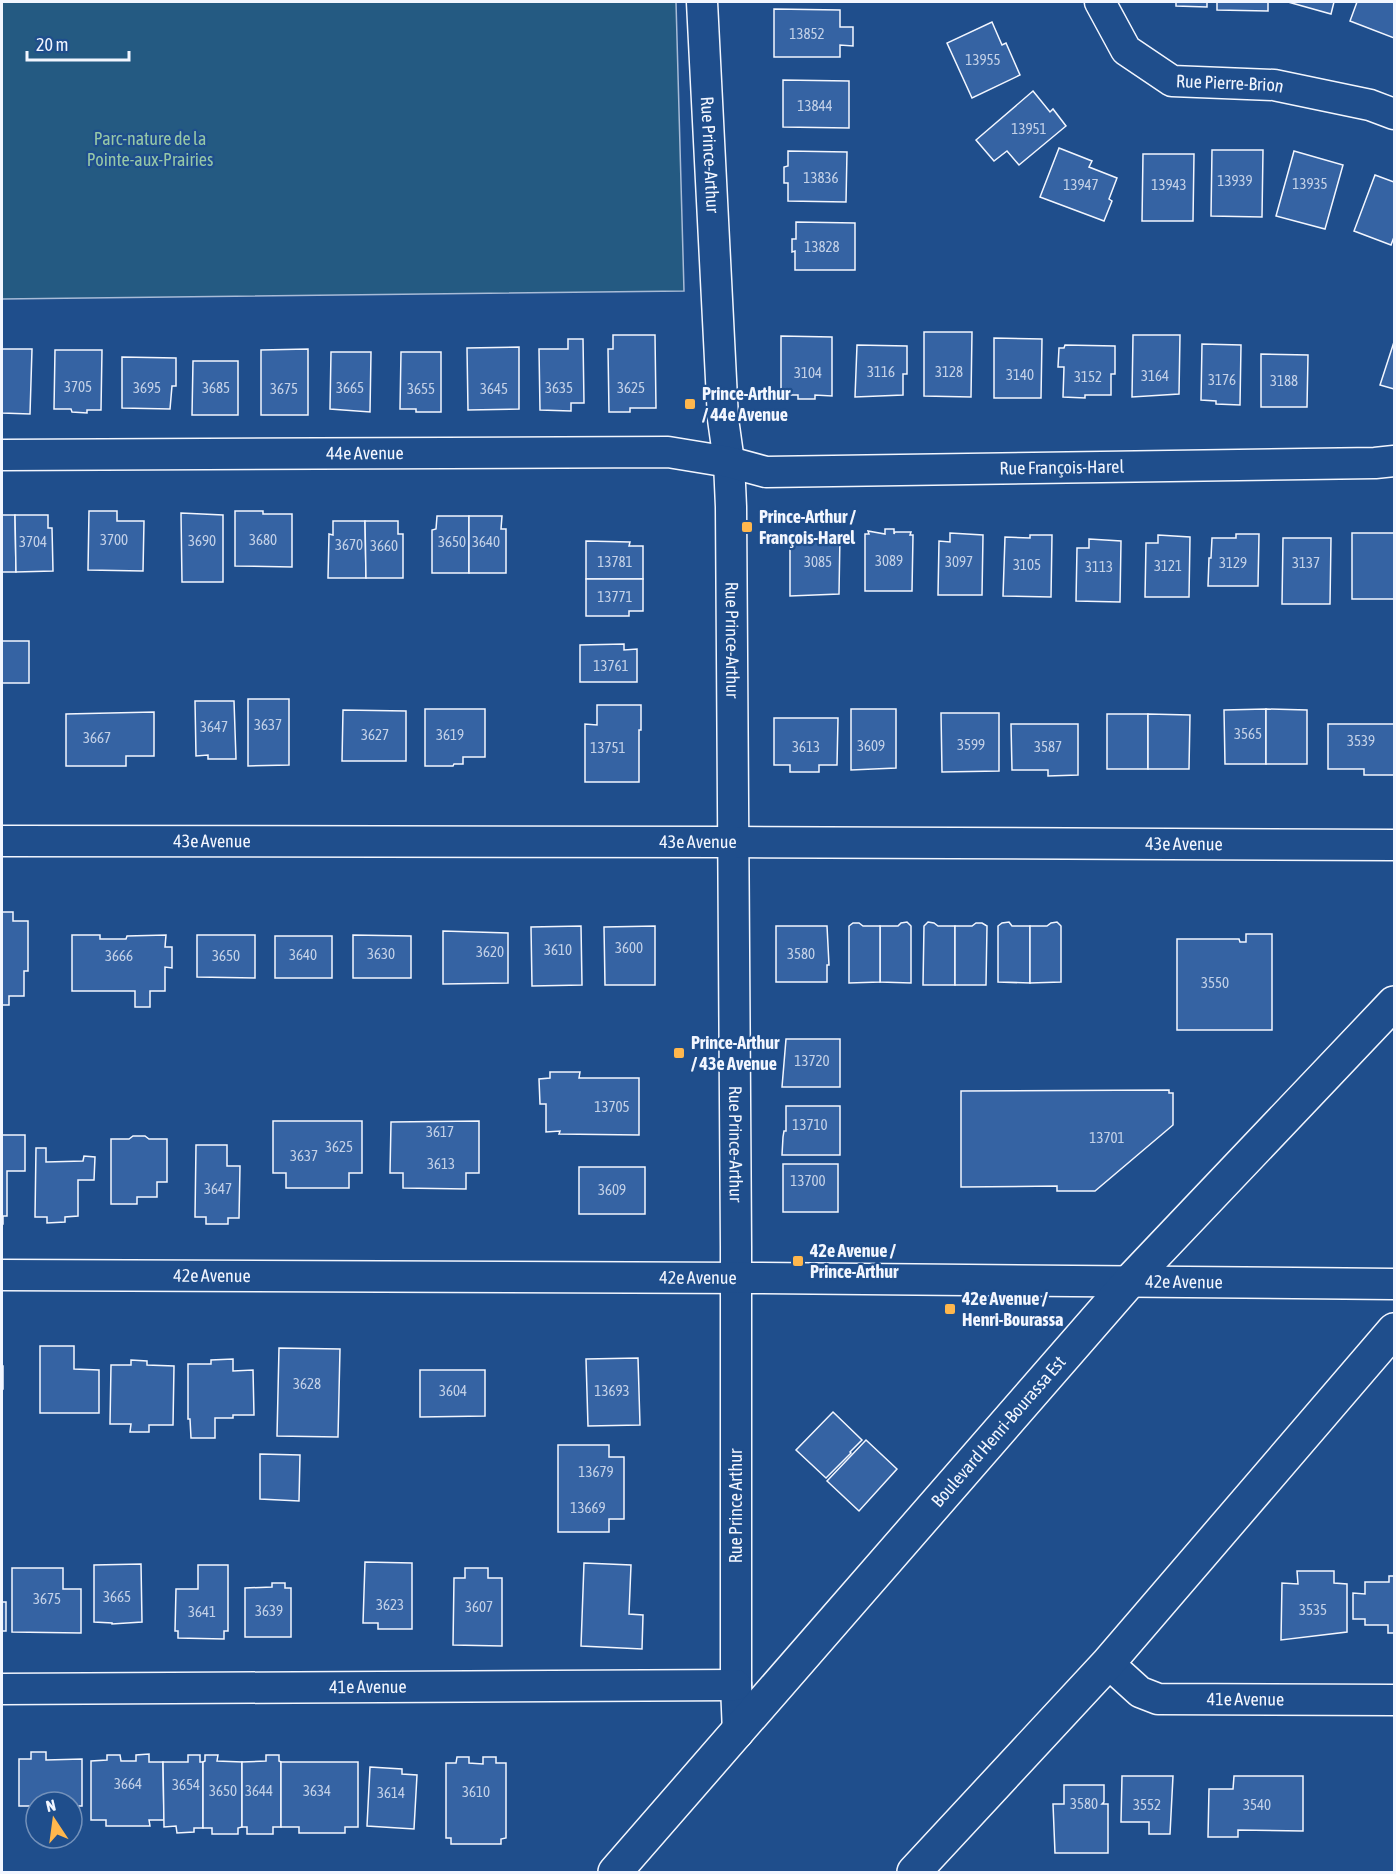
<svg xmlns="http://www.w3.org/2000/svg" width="1396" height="1874" viewBox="0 0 1396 1874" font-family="'Asap Condensed',sans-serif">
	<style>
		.green { fill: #245a82; stroke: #a8bbd7; stroke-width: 1.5 }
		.building { fill: #3563a3; stroke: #f2f6ff; stroke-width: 1.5 }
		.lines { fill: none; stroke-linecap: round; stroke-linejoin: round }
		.minor-casing { stroke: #f2f6ff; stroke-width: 33 }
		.primary-casing { stroke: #f2f6ff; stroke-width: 36 }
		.minor { stroke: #1f4e8c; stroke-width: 30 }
		.primary { stroke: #1f4e8c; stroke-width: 33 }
		.poi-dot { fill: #ffb74d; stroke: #1f4e8c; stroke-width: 2 }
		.labels { text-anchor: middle; stroke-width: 4.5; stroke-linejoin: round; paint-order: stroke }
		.number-label { font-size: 15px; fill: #c3d1e8 }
		.street-label { font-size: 18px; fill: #f2f6ff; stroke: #1f4e8c }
		.park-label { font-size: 18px; fill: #97c8a6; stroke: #1f4e8c }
		.poi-label { font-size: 18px; font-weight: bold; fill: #f2f6ff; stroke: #1f4e8c; text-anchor: start }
	</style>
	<rect width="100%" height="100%" fill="#1f4e8c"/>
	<path class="green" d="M2 2H676L684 291 2 299Z"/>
	<g class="building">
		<path d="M1176 2H1207V7L1176 6Z"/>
		<path d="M1217 2H1268V11L1217 10Z"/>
		<path d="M1288 2H1334L1331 14Z"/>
		<path d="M1357 2H1394V38L1350 21Z"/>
		<path d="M774 9 840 10V27H853V46L840 45V57H774Z"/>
		<path d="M992 22 1002 45 1006 43 1020 75 972 98 947 43Z"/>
		<path d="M783 80 849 81V128L783 127Z"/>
		<path d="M1033 91 1050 112 1053 109 1066 126 1019 165 1007 151 994 161 976 140Z"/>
		<path d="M1059 148 1092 161 1089 167 1117 178 1109 199 1112 201 1104 221 1040 197Z"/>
		<path d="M1212 150H1263L1262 217 1211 216Z"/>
		<path d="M788 151 847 152 846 202 788 201V183H784V167L788 166Z"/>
		<path d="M1294 151 1343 165 1325 229 1276 216Z"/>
		<path d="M1143 154H1194L1193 221H1142Z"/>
		<path d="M1375 175 1394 182V237L1391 245 1354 231Z"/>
		<path d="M796 222 855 223V270H795V251L792 252V239H796Z"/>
		<path d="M924 332H972L971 397 924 396Z"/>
		<path d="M613 335H655L656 408H630V412H609L608 349H613Z"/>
		<path d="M1133 335H1180L1179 394 1132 397Z"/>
		<path d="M781 336 832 337V396L815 395V399H798V395H781Z"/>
		<path d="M994 338 1042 339 1041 398H994Z"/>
		<path d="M568 339H583L584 403H571V411L540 410 539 349H568Z"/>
		<path d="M1394 342V389L1380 385Z"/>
		<path d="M1202 344 1241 345 1240 405 1216 404V401L1201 400Z"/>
		<path d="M857 345 907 346V374H903V395L855 397Z"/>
		<path d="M1065 345 1115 346V374H1111V395H1085V398L1063 397 1064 367H1058L1059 348H1064Z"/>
		<path d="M519 347V409L468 410 467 348Z"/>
		<path d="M2 349H32L30 414 2 413Z"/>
		<path d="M308 349V415H261V350Z"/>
		<path d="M55 350H102L101 410H87V413L72 412 71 409H54Z"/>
		<path d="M331 352H371L370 412 330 409Z"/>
		<path d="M401 352H441V412H416V409H400Z"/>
		<path d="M1261 354 1308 355 1307 407H1261Z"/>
		<path d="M122 357 176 358V386H172L170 409 122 408Z"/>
		<path d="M193 361H238V415H192Z"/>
		<path d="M89 511H117V521H144L143 571 88 570Z"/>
		<path d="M235 511H263V514H292V567L235 566Z"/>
		<path d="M181 513 223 515V582H182Z"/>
		<path d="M2 515H15L16 572H2Z"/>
		<path d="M15 515H48V528H52L53 571 16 572Z"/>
		<path d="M437 516H469V573H432V530L436 529Z"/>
		<path d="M469 516H502L501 529H506V573H469Z"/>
		<path d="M333 521H365L366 578H328L329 534 333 535Z"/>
		<path d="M365 521H398V534H403V578H366Z"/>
		<path d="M885 529H894V534L895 532H911L910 535H913L912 591H865V534H869L868 531 885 534Z"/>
		<path d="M950 533 983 535 982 595H938L939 541 950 542Z"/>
		<rect x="1352" y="533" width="42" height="66"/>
		<path d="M820 534H840L839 594 790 596V537H820Z"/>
		<path d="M1236 534H1259L1258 586H1208L1209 558H1211L1212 538H1236Z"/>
		<path d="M1030 535H1052L1051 597 1003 596 1005 537 1030 538Z"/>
		<path d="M1158 535 1190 537 1189 597H1145L1146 543H1158Z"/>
		<path d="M1283 538H1331L1330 604H1282Z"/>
		<path d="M1089 539 1121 541 1120 602 1076 601 1077 548H1089Z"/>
		<path d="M586 541 630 542 629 546H643V579H586Z"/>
		<path d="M586 579H643V611H629V616H586Z"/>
		<rect x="2" y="641" width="27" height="42"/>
		<path d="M624 644V650L637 649V682H580V645Z"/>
		<path d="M248 699H289V765L248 766Z"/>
		<path d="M195 701H234L236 759H208V755L196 756Z"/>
		<path d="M597 705H641V730H639V782H585V724L597 725Z"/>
		<path d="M425 709H485V757H463V764H454L453 766H425Z"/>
		<path d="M851 709H896V768L851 770Z"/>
		<path d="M1266 709V764H1225L1224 710Z"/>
		<path d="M1266 709 1307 710V764H1266Z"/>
		<path d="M343 710 406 711V761H342Z"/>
		<path d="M154 712V756H126V766H66V714Z"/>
		<path d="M941 713H999V771L942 772Z"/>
		<rect x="1107" y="714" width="41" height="55"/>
		<path d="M1148 714 1190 715 1189 769H1148Z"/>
		<path d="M774 718H838L837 765H819V772H790V765H774Z"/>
		<path d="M1011 724H1078V775L1048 776V770H1012Z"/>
		<path d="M1328 724H1394V775H1364V769H1328Z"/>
		<path d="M2 912H13V921H28V971H24V996H9V1005H2Z"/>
		<path d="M907 922 911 926V983L880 982V926H898L901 923Z"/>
		<path d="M928 922 934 923 938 926H955V985H923L924 926Z"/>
		<path d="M1009 922 1012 926H1030V983L998 982V926L1002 923Z"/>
		<path d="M1057 922 1061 926V982L1030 983V926H1047L1051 923Z"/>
		<path d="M853 923H859L863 926H880V982L849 983V926Z"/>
		<path d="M976 923H982L987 926 986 985H955V926H972Z"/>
		<path d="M581 926 582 985 532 986 531 927Z"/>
		<path d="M655 926V985H605L604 927Z"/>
		<path d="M776 926H827L829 965H827V982H776Z"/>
		<path d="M443 931 508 933V983L443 984Z"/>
		<path d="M1246 934H1272V1030H1177V939H1239L1240 942H1246Z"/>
		<path d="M72 935H100V939H126L127 936 166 935 165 947H172V968L165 967V991H150V1007H135V991H72Z"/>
		<path d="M197 935H255V978L197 977Z"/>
		<path d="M353 935 411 936V978H353Z"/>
		<rect x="275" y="936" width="57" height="42"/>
		<path d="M786 1039H840V1087H782Z"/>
		<path d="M550 1072H580L579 1078H639V1135L559 1134 560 1131 546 1132V1104H540L539 1079 550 1078Z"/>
		<path d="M1169 1090V1093H1173V1125L1095 1191H1057V1186L961 1187V1091Z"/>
		<path d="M786 1106H840V1155H782L783 1137 784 1131H786Z"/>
		<path d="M273 1121H362V1173H349V1188H286V1173H273Z"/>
		<path d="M479 1121V1173H466V1189L403 1188V1173H390L391 1122Z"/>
		<path d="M2 1135H25V1171H7V1216H3V1224H2Z"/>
		<path d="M133 1136H145L149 1139H167V1182H157V1197H137V1204H111V1139H129Z"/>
		<path d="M196 1145H227V1166H240L239 1218H228V1224H206V1217H195Z"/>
		<path d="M36 1148H46V1162L83 1161 84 1156 95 1157 94 1180H78V1216L65 1217V1222L47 1223V1217H35Z"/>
		<rect x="783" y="1164" width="55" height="48"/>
		<rect x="579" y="1167" width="66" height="47"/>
		<path d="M40 1346H74V1369L99 1370V1413H40Z"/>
		<path d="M279 1348 340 1349 338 1437 277 1436Z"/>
		<path d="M638 1358 640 1425 588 1426 586 1359Z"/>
		<path d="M233 1359V1371L253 1370 254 1415H233V1418H215V1438H191L190 1419H188V1364H211V1360Z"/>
		<path d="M131 1360 147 1361V1365L174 1366 173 1425H149V1432H130L131 1424H110L111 1365H131Z"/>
		<rect x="2" y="1366" width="1" height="23"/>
		<path d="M420 1370H485V1416L420 1417Z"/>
		<path d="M833 1412 862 1440 850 1452 851 1453 826 1478 796 1450Z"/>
		<path d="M866 1440 897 1469 859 1511 827 1481Z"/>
		<path d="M558 1445H609V1457H624V1519H609V1532H558Z"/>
		<path d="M260 1454 300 1455 299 1501 260 1499Z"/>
		<path d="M365 1562 412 1563V1629H378V1623H363Z"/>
		<path d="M584 1563 631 1565 629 1614 643 1615 642 1649 581 1646Z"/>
		<path d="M141 1564 142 1622 112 1624V1623L94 1622V1565Z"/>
		<path d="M198 1565H228V1631H224V1639L178 1638V1631H175L176 1589H198Z"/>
		<path d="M12 1568H63V1589H81V1633L12 1632Z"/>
		<path d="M465 1568H488V1578H502V1646L453 1645 454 1578H465Z"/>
		<path d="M1297 1571H1334V1583L1347 1584V1632L1281 1640 1282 1583 1298 1584Z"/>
		<path d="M1389 1576H1394V1633H1388V1625H1365V1619H1353V1593L1365 1594V1582H1389Z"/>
		<path d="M272 1583H285V1588H291V1637H245V1588L272 1587Z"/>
		<rect x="2" y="1602" width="4" height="29"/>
		<path d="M31 1752H46V1760L82 1759V1806H72V1802H36V1806H19V1759H31Z"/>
		<path d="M149 1754V1762H163L164 1820H149L150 1826H106V1820H91V1761L107 1760V1755H120L121 1761H136V1755Z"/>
		<path d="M188 1755H200V1762H203V1828H194V1832L177 1833 176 1826 164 1827 163 1762H188Z"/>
		<path d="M205 1755H218L217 1761 242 1762V1827L238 1828V1834H212V1828H203V1762L205 1761Z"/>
		<path d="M266 1755H279V1761L281 1762V1827H273V1834H247V1827H242V1762L266 1761Z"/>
		<path d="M457 1757H469V1763L483 1764V1757H496V1763H506V1838L501 1839V1844H451V1838H446V1763H456Z"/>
		<path d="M281 1762H358V1827H345V1833H299V1827H281Z"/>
		<path d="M370 1767 402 1769V1774L417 1775 414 1829 367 1826Z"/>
		<path d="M1122 1776H1173L1170 1834H1149V1822H1121Z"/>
		<path d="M1234 1776H1303V1831L1238 1830V1837H1208L1209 1789H1233Z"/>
		<path d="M1064 1785H1104V1802L1102 1804H1108V1853H1055L1053 1804H1064Z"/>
	</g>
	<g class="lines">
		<defs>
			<g id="minor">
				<path id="s1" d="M702 2 723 419 729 462 731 507 736 1246V1685L738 1733"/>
				<path id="s2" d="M1100 2 1126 50 1172 81 1274 85 1370 105 1394 114"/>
				<path id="s3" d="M2 455 668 452 729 462 766 472 1375 463 1394 461"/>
				<path id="s4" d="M2 841 733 842 1394 845"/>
				<path id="s5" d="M2 1275 753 1278 1394 1284"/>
				<path id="s6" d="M1108 1663 1140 1692 1158 1699 1394 1700"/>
				<path id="s7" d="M2 1689 736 1685"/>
			</g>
			<g id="primary">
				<path id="s8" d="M615 1872 1129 1282 1394 1003"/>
				<path d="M914 1872 1108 1663 1394 1330"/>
			</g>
		</defs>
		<use href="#minor" class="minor-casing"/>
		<use href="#primary" class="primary-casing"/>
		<use href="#minor" class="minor"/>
		<use href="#primary" class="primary"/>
	</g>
	<g class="poi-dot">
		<rect x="684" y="398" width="12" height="12" rx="3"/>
		<rect x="741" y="521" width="12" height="12" rx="3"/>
		<rect x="673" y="1047" width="12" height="12" rx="3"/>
		<rect x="792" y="1255" width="12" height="12" rx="3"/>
		<rect x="944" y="1303" width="12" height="12" rx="3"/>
	</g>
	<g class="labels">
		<g class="number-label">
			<text x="807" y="39">13852</text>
			<text x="983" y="65">13955</text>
			<text x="815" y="111">13844</text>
			<text x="1029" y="134">13951</text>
			<text x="821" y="183">13836</text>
			<text x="1235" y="186">13939</text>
			<text x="1310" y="189">13935</text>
			<text x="1081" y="190">13947</text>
			<text x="1169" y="190">13943</text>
			<text x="822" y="252">13828</text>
			<text x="881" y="377">3116</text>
			<text x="949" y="377">3128</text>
			<text x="808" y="378">3104</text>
			<text x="1020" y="380">3140</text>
			<text x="1155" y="381">3164</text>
			<text x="1088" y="382">3152</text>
			<text x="1222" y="385">3176</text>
			<text x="1284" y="386">3188</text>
			<text x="78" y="392">3705</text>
			<text x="147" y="393">3695</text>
			<text x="216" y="393">3685</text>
			<text x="350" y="393">3665</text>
			<text x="559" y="393">3635</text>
			<text x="631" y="393">3625</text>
			<text x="284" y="394">3675</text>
			<text x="421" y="394">3655</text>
			<text x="494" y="394">3645</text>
			<text x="114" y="545">3700</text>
			<text x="263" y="545">3680</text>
			<text x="202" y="546">3690</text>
			<text x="33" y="547">3704</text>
			<text x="452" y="547">3650</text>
			<text x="486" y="547">3640</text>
			<text x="349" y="550">3670</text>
			<text x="384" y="551">3660</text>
			<text x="889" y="566">3089</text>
			<text x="615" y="567">13781</text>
			<text x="818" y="567">3085</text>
			<text x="959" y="567">3097</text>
			<text x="1233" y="568">3129</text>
			<text x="1306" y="568">3137</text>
			<text x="1027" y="570">3105</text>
			<text x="1168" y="571">3121</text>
			<text x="1099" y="572">3113</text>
			<text x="615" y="602">13771</text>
			<text x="611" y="671">13761</text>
			<text x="268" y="730">3637</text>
			<text x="214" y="732">3647</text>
			<text x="1248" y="739">3565</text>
			<text x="375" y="740">3627</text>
			<text x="450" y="740">3619</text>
			<text x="97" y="743">3667</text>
			<text x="1361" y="746">3539</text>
			<text x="971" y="750">3599</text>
			<text x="871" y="751">3609</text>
			<text x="806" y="752">3613</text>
			<text x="1048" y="752">3587</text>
			<text x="608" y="753">13751</text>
			<text x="629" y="953">3600</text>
			<text x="558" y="955">3610</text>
			<text x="490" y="957">3620</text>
			<text x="381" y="959">3630</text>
			<text x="801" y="959">3580</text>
			<text x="303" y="960">3640</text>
			<text x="119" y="961">3666</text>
			<text x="226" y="961">3650</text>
			<text x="1215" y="988">3550</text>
			<text x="812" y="1066">13720</text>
			<text x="612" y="1112">13705</text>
			<text x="810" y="1130">13710</text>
			<text x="440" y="1137">3617</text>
			<text x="1107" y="1143">13701</text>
			<text x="339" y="1152">3625</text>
			<text x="304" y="1161">3637</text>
			<text x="441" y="1169">3613</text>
			<text x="808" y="1186">13700</text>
			<text x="218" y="1194">3647</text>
			<text x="612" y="1195">3609</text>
			<text x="307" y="1389">3628</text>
			<text x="453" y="1396">3604</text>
			<text x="612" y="1396">13693</text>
			<text x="596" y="1477">13679</text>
			<text x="588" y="1513">13669</text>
			<text x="117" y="1602">3665</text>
			<text x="47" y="1604">3675</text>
			<text x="390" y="1610">3623</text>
			<text x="479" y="1612">3607</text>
			<text x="1313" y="1615">3535</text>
			<text x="269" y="1616">3639</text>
			<text x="202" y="1617">3641</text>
			<text x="128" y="1789">3664</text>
			<text x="186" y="1790">3654</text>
			<text x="223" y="1796">3650</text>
			<text x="259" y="1796">3644</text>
			<text x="317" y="1796">3634</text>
			<text x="476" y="1797">3610</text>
			<text x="391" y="1798">3614</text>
			<text x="1084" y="1809">3580</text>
			<text x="1147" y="1810">3552</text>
			<text x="1257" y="1810">3540</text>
		</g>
		<g class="street-label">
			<text dy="6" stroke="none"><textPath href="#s2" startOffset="168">Rue Pierre-Brion</textPath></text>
			<text dy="6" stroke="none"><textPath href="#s1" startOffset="153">Rue Prince-Arthur</textPath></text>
			<text dy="6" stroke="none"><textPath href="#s3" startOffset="363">44e Avenue</textPath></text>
			<text dy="6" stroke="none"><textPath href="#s3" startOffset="1062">Rue François-Harel</textPath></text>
			<text dy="6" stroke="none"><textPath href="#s1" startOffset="639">Rue Prince-Arthur</textPath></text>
			<text dy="6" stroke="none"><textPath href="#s4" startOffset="210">43e Avenue</textPath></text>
			<text dy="6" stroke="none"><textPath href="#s4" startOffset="696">43e Avenue</textPath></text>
			<text dy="6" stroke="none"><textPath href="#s4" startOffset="1182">43e Avenue</textPath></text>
			<text dy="6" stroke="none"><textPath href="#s1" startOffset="1143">Rue Prince-Arthur</textPath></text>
			<text dy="6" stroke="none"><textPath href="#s5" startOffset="210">42e Avenue</textPath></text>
			<text dy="6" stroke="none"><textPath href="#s5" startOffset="696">42e Avenue</textPath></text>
			<text dy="6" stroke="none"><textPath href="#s5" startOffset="1182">42e Avenue</textPath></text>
			<text dy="6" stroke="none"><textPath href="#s8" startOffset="584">Boulevard Henri-Bourassa Est</textPath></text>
			<text transform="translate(736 1506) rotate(-90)" y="6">Rue Prince Arthur</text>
			<text dy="6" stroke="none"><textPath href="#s7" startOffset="366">41e Avenue</textPath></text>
			<text dy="6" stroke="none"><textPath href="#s6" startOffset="150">41e Avenue</textPath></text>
		</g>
		<g class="park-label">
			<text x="150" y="145">Parc-nature de la<tspan x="150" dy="21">Pointe-aux-Prairies</tspan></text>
		</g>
		<g class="poi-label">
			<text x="702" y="400">Prince-Arthur<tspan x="702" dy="21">/ 44e Avenue</tspan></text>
			<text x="759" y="523">Prince-Arthur /<tspan x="759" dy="21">François-Harel</tspan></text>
			<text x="691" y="1049">Prince-Arthur<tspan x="691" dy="21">/ 43e Avenue</tspan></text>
			<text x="810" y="1257">42e Avenue /<tspan x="810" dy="21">Prince-Arthur</tspan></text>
			<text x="962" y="1305">42e Avenue /<tspan x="962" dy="21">Henri-Bourassa</tspan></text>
		</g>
	</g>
	<rect width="1396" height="1874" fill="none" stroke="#f2f6ff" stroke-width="6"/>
	<g transform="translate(54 1820) rotate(347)"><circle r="28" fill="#1f4e8c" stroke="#7391ba" stroke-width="1.5"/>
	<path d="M0-4.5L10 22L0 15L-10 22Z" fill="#ffb74d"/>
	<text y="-9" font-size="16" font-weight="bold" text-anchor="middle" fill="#f2f6ff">N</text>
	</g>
	<path d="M27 51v9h102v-9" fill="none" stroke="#f2f6ff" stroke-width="3"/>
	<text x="36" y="51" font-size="18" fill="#f2f6ff" stroke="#1f4e8c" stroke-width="4.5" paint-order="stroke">20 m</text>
</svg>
